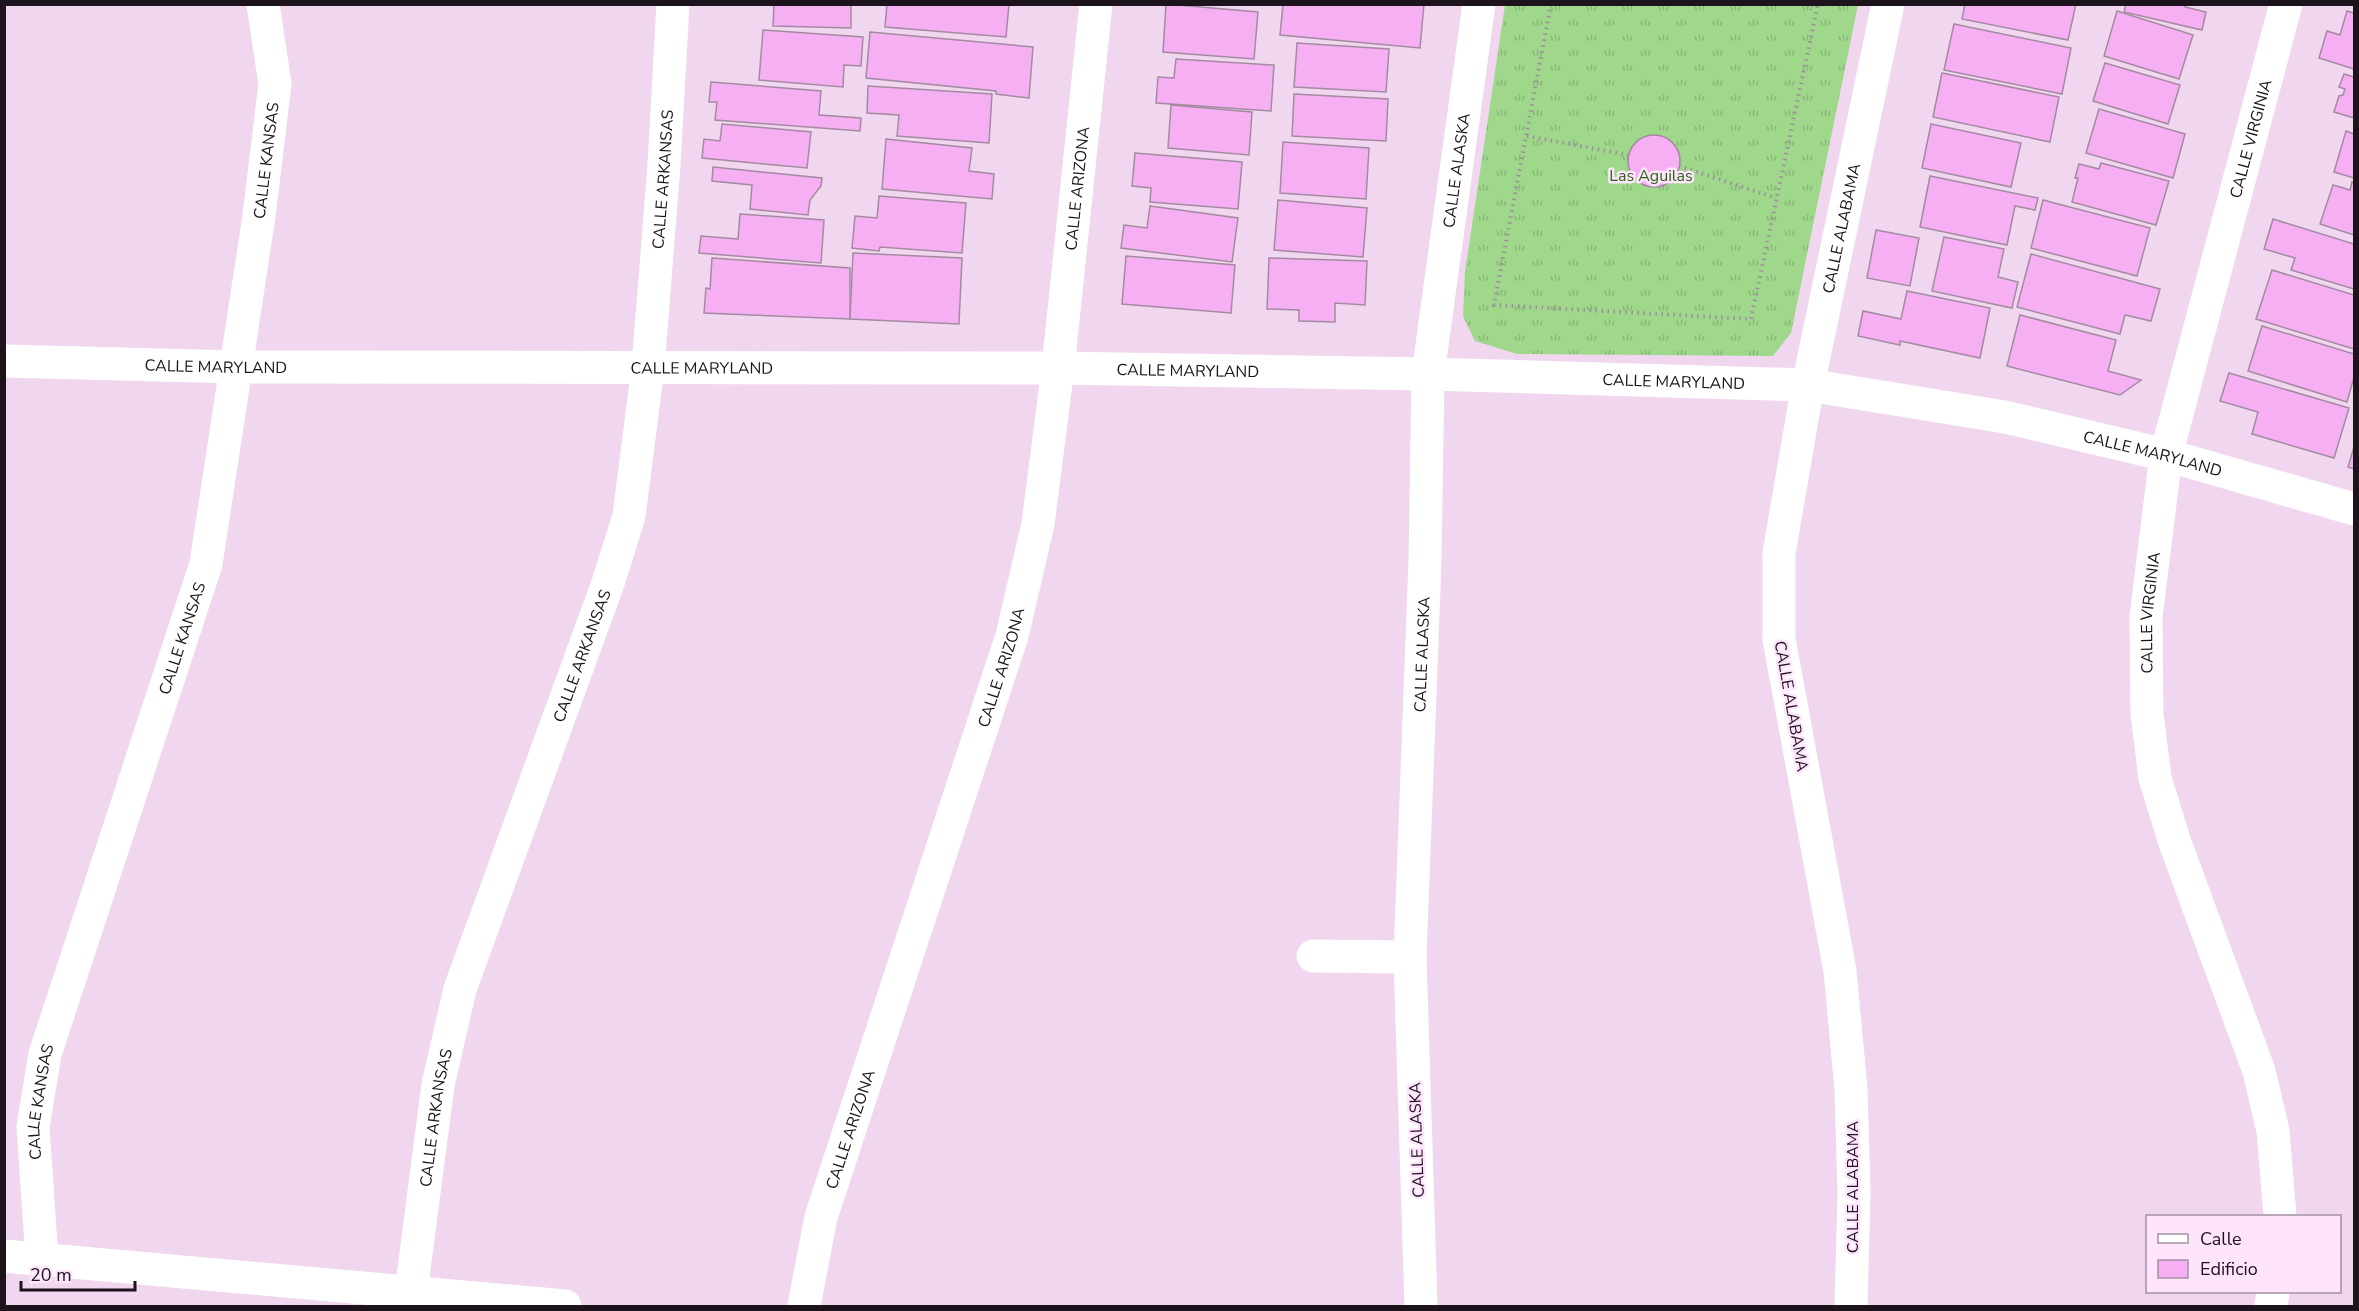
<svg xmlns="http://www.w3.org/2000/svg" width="2359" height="1311" viewBox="0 0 2359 1311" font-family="'Nunito Sans',sans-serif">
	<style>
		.grass { fill: url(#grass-tufts) }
		.building { fill: #f7aff3; stroke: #a28ba0; stroke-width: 1.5 }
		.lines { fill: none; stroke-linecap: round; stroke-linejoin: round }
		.path { stroke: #a08d9f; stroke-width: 4; stroke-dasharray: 1.5 4.5; stroke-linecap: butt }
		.minor { stroke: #fff; stroke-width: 33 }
		.labels { text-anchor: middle; stroke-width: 5; stroke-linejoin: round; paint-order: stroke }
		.street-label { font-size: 16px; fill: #1c131c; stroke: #fee4fc }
		.park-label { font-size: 16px; fill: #2e6317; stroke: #fee4fc }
	</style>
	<defs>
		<pattern id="grass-tufts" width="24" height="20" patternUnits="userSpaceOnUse" patternTransform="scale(1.5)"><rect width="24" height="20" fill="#9fd78b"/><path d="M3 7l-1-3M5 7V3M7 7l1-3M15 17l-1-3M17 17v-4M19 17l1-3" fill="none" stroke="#88b877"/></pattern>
	</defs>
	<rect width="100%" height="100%" fill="#f0d7ef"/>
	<path class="grass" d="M1505 5H1858L1791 333 1773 356 1517 354 1475 341 1463 316 1465 272Z"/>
	<g class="building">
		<path d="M774 4H851V28L773 26Z"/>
		<path d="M887 4H1009L1006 37 885 27Z"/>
		<path d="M1166 4 1258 12 1254 59 1163 52Z"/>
		<path d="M1283 4H1424L1420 48 1280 35Z"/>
		<path d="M1965 4H2076L2068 40 1962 19Z"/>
		<path d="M2126 4H2186L2185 7 2206 12 2202 30 2124 12Z"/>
		<path d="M2117 11 2193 35 2179 79 2104 56Z"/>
		<path d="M2347 11 2354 13V69L2319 58 2327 31 2340 35Z"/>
		<path d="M1954 24 2071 48 2062 94 1944 70Z"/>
		<path d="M763 30 863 37 861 66 844 65 843 87 759 80Z"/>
		<path d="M870 32 1033 47 1029 98 996 94V91L866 78Z"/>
		<path d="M1297 43 1389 49 1386 92 1294 87Z"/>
		<path d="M1176 59 1274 65 1271 111 1156 103 1158 77 1174 78Z"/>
		<path d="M2105 63 2180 85 2168 124 2093 101Z"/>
		<path d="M1942 73 2059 97 2050 142 1933 117Z"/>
		<path d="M2344 74 2354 77V118L2334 112 2339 96 2343 95 2345 89 2339 87Z"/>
		<path d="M711 82 821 91 819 115 861 118 860 131 715 120 717 102H709Z"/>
		<path d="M868 86 992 94 989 143 897 136 899 115 867 113Z"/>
		<path d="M1294 94 1388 99 1386 141 1292 136Z"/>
		<path d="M1171 105 1252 112 1249 155 1168 148Z"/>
		<path d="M2099 109 2185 134 2173 178 2086 153Z"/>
		<path d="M722 124 811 132 807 168 702 158 704 139 720 141Z"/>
		<path d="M1931 124 2021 143 2011 187 1922 168Z"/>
		<path d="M2346 131 2354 134V178L2334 172Z"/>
		<circle cx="1654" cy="161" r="26"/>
		<path d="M886 139 972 148 969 171 994 174 992 199 882 189Z"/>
		<path d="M1283 142 1369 148 1366 199 1280 193Z"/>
		<path d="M1135 153 1242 162 1238 209 1150 202 1151 188 1132 186Z"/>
		<path d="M2101 163 2169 181 2156 225 2072 202 2078 178H2075L2079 164 2099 169Z"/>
		<path d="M713 167 822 178 821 186 810 200 808 215 750 209 752 185 712 181Z"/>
		<path d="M1930 176 2038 198 2035 210 2015 206 2007 245 1920 227Z"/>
		<path d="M2352 182 2354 183V235L2320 224 2333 185 2350 190Z"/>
		<path d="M879 196 966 203 962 253 880 247 879 251 852 248 855 216 877 218Z"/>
		<path d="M1278 200 1367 208 1363 257 1274 250Z"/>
		<path d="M2043 200 2150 228 2137 276 2031 248Z"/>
		<path d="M1150 206 1238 218 1232 262 1121 248 1124 225 1147 228Z"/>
		<path d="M740 214 824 220 821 263 699 253 701 236 738 239Z"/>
		<path d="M2273 219 2354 244V289L2291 270 2295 258 2264 249Z"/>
		<path d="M1876 230 1919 238 1910 286 1867 278Z"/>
		<path d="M1944 237 2004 249 1998 277 2018 282 2012 308 1932 291Z"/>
		<path d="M853 253 962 258 959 324 850 319Z"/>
		<path d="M2031 254 2160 289 2151 321 2125 315 2120 334 2017 307Z"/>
		<path d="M1126 256 1235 265 1231 313 1122 304Z"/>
		<path d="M712 258 850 268V319L704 313 706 288 710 289Z"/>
		<path d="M1269 258 1367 261 1365 305 1335 303V322L1299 321V310L1267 309Z"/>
		<path d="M2272 270 2354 295V349L2256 319Z"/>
		<path d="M1907 291 1990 308 1980 358 1900 341V345L1858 336 1863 311 1901 319Z"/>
		<path d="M2020 315 2116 340 2108 371 2141 380 2120 395 2007 366Z"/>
		<path d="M2262 326 2354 354V377L2347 402 2248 371Z"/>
		<path d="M2229 373 2349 408 2334 458 2252 434 2258 412 2220 401Z"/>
		<path d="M2354 447V469L2348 467Z"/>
	</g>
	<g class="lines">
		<g class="path">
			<path d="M1551 4 1494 305 1751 319 1818 4"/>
			<path d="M1527 136 1628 155"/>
			<path d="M1679 166 1776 198"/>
		</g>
		<g class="minor">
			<path id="s1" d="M4 361 237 367 1058 368 1428 374 1808 385 2005 417 2166 455 2354 509"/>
			<path d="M1313 956 1410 957"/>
			<path id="s2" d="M2280 1216 2273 1131 2259 1071 2174 840 2155 778 2147 714 2146 617 2166 455 2286 4"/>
			<path d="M4 1256 565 1306"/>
			<path id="s3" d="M42 1259 33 1127 45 1054 206 564 259 216 275 84 263 4"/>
			<path id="s4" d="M411 1292 438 1085 460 989 608 583 629 516 648 367 664 165 673 4"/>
			<path id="s5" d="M804 1306 821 1217 1012 636 1038 524 1058 368 1096 4"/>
			<path id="s6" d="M1421 1306 1410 957 1425 561 1428 374 1479 4"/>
			<path id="s7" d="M1851 1306 1854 1193 1851 1089 1840 971 1779 639V553L1808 385 1888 4"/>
			<path d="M2271 1306 2273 1292"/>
		</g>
	</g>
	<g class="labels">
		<g class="street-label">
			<text dy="6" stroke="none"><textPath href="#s2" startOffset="1110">CALLE VIRGINIA</textPath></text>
			<text dy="6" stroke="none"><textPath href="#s3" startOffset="1130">CALLE KANSAS</textPath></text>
			<text dy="6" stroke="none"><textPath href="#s6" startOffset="1138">CALLE ALASKA</textPath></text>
			<text dy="6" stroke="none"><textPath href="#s4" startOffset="1148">CALLE ARKANSAS</textPath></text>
			<text dy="6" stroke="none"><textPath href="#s5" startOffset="1155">CALLE ARIZONA</textPath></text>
			<text dy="6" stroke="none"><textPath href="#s7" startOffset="1090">CALLE ALABAMA</textPath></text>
			<text dy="6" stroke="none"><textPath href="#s1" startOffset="212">CALLE MARYLAND</textPath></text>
			<text dy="6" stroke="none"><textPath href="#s1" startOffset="698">CALLE MARYLAND</textPath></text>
			<text dy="6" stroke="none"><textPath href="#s1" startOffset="1184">CALLE MARYLAND</textPath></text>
			<text dy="6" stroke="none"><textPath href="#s1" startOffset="1670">CALLE MARYLAND</textPath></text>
			<text dy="6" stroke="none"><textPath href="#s1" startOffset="2156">CALLE MARYLAND</textPath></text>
			<text dy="6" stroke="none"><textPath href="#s2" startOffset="624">CALLE VIRGINIA</textPath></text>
			<text dy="6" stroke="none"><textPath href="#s3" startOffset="644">CALLE KANSAS</textPath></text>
			<text dy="6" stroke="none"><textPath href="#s6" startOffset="652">CALLE ALASKA</textPath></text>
			<text dy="6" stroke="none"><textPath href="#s4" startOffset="662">CALLE ARKANSAS</textPath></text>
			<text dy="6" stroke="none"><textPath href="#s5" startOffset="669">CALLE ARIZONA</textPath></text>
			<text transform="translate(1792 706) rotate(80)" y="6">CALLE ALABAMA</text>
			<text dy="6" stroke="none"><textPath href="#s3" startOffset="158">CALLE KANSAS</textPath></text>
			<text dy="6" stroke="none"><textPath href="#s4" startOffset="176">CALLE ARKANSAS</textPath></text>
			<text dy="6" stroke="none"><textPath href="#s5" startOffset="183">CALLE ARIZONA</textPath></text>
			<text transform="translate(1416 1140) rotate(-92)" y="6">CALLE ALASKA</text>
			<text transform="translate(1852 1187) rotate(-90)" y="6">CALLE ALABAMA</text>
		</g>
		<g class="park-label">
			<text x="1651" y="181">Las Aguilas</text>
		</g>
	</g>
	<rect width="2359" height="1311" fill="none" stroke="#1c131c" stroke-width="12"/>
	<rect x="2146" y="1215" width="195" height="78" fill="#fee4fc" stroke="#a490a2" stroke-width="1.5"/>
	<rect x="2158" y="1234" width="30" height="9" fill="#ffffff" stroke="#a490a2" stroke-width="1.5"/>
	<text x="2200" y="1245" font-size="18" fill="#1c131c">Calle</text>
	<rect x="2158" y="1260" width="30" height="18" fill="#f7aff3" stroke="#a490a2" stroke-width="1.5"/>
	<text x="2200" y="1275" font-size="18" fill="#1c131c">Edificio</text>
	<path d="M21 1281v9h114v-9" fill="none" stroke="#1c131c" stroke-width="3"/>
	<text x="30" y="1281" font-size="18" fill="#1c131c" stroke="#fee4fc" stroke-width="4.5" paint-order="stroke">20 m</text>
</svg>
